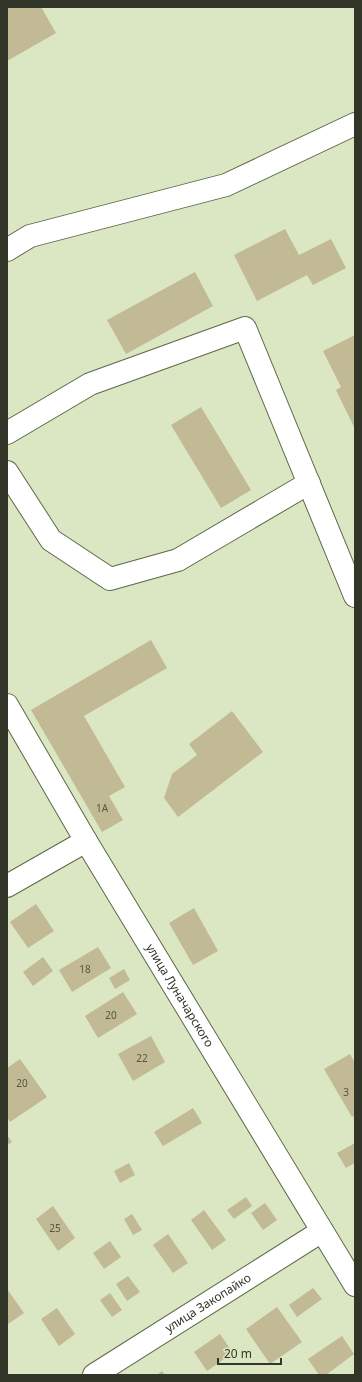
<svg xmlns="http://www.w3.org/2000/svg" width="362" height="1382" viewBox="0 0 362 1382" font-family="'Noto Sans',sans-serif">
	<style>
		.building { fill: #c2b995 }
		.lines { fill: none; stroke-linecap: round; stroke-linejoin: round }
		.minor-casing { stroke: #5e6848; stroke-width: 24 }
		.minor { stroke: #fff; stroke-width: 22 }
		.labels { text-anchor: middle; stroke-width: 3; stroke-linejoin: round; paint-order: stroke }
		.number-label { font-size: 10px; fill: #555743 }
		.street-label { font-size: 12px; fill: #313628; stroke: #dbe7c3 }
	</style>
	<rect width="100%" height="100%" fill="#dbe7c3"/>
	<g class="building">
		<path d="M7 7H41L56 33 7 61Z"/>
		<path d="M285 229 299 255 331 239 346 268 313 285 307 275 257 301 234 255Z"/>
		<path d="M195 272 213 306 126 354 107 320Z"/>
		<path d="M355 335V429L336 390 341 387 323 351Z"/>
		<path d="M201 407 251 490 221 508 171 425Z"/>
		<path d="M151 640 167 668 84 716 125 787 109 796 123 820 102 832 31 710Z"/>
		<path d="M232 711 263 752 178 817 164 798 172 774 197 755 189 744Z"/>
		<path d="M36 904 54 931 28 948 10 922Z"/>
		<path d="M194 908 218 951 193 965 169 923Z"/>
		<path d="M98 947 111 968 72 992 59 970Z"/>
		<path d="M43 957 53 971 33 986 23 972Z"/>
		<path d="M124 969 130 980 115 989 109 978Z"/>
		<path d="M123 992 137 1014 98 1038 85 1016Z"/>
		<path d="M151 1036 165 1062 133 1081 118 1054Z"/>
		<path d="M350 1054 355 1063V1115L352 1117 324 1069Z"/>
		<path d="M20 1059 47 1097 10 1122 7 1117V1068Z"/>
		<path d="M193 1108 202 1123 163 1146 154 1132Z"/>
		<path d="M7 1135 12 1142 7 1145Z"/>
		<path d="M355 1143V1163L346 1168 337 1153Z"/>
		<path d="M129 1163 135 1175 120 1183 114 1171Z"/>
		<path d="M246 1197 252 1206 234 1219 227 1210Z"/>
		<path d="M265 1203 277 1220 263 1230 251 1213Z"/>
		<path d="M53 1206 75 1238 58 1251 36 1219Z"/>
		<path d="M204 1210 226 1240 212 1250 191 1220Z"/>
		<path d="M132 1214 142 1230 133 1235 124 1219Z"/>
		<path d="M168 1234 188 1263 173 1273 153 1245Z"/>
		<path d="M110 1241 121 1257 104 1269 93 1253Z"/>
		<path d="M128 1276 140 1292 127 1301 116 1284Z"/>
		<path d="M313 1288 322 1299 297 1317 289 1305Z"/>
		<path d="M7 1289 24 1313 8 1324 7 1323Z"/>
		<path d="M110 1293 122 1310 112 1317 100 1300Z"/>
		<path d="M277 1307 302 1342 270 1364 246 1329Z"/>
		<path d="M57 1308 75 1334 59 1346 41 1319Z"/>
		<path d="M220 1334 233 1353 207 1371 194 1352Z"/>
		<path d="M342 1336 354 1354 326 1375H319L308 1359Z"/>
		<path d="M162 1371 165 1375H157Z"/>
	</g>
	<g class="lines">
		<defs>
			<g id="minor">
				<path d="M7 250 30 236 226 185 355 124"/>
				<path d="M7 433 90 384 245 328 355 596"/>
				<path d="M7 472 51 540 110 579 178 560 309 483"/>
				<path id="s1" d="M7 705 86 841 355 1285"/>
				<path d="M7 886 86 841"/>
				<path id="s2" d="M94 1375 322 1231"/>
			</g>
		</defs>
		<use href="#minor" class="minor-casing"/>
		<use href="#minor" class="minor"/>
	</g>
	<g class="labels">
		<g class="number-label">
			<text x="102" y="812">1А</text>
			<text x="85" y="973">18</text>
			<text x="111" y="1019">20</text>
			<text x="142" y="1062">22</text>
			<text x="22" y="1087">20</text>
			<text x="346" y="1096">3</text>
			<text x="55" y="1232">25</text>
		</g>
		<g class="street-label">
			<text dy="4" stroke="none"><textPath href="#s1" startOffset="338">улица Луначарского</textPath></text>
			<text dy="4" stroke="none"><textPath href="#s2" startOffset="135">улица Закопайко</textPath></text>
		</g>
	</g>
	<rect width="362" height="1382" fill="none" stroke="#313628" stroke-width="16"/>
	<path d="M218 1358v6h63v-6" fill="none" stroke="#313628" stroke-width="2"/>
	<text x="224" y="1358" font-size="12" fill="#313628" stroke="#dbe7c3" stroke-width="3" paint-order="stroke">20 m</text>
</svg>
